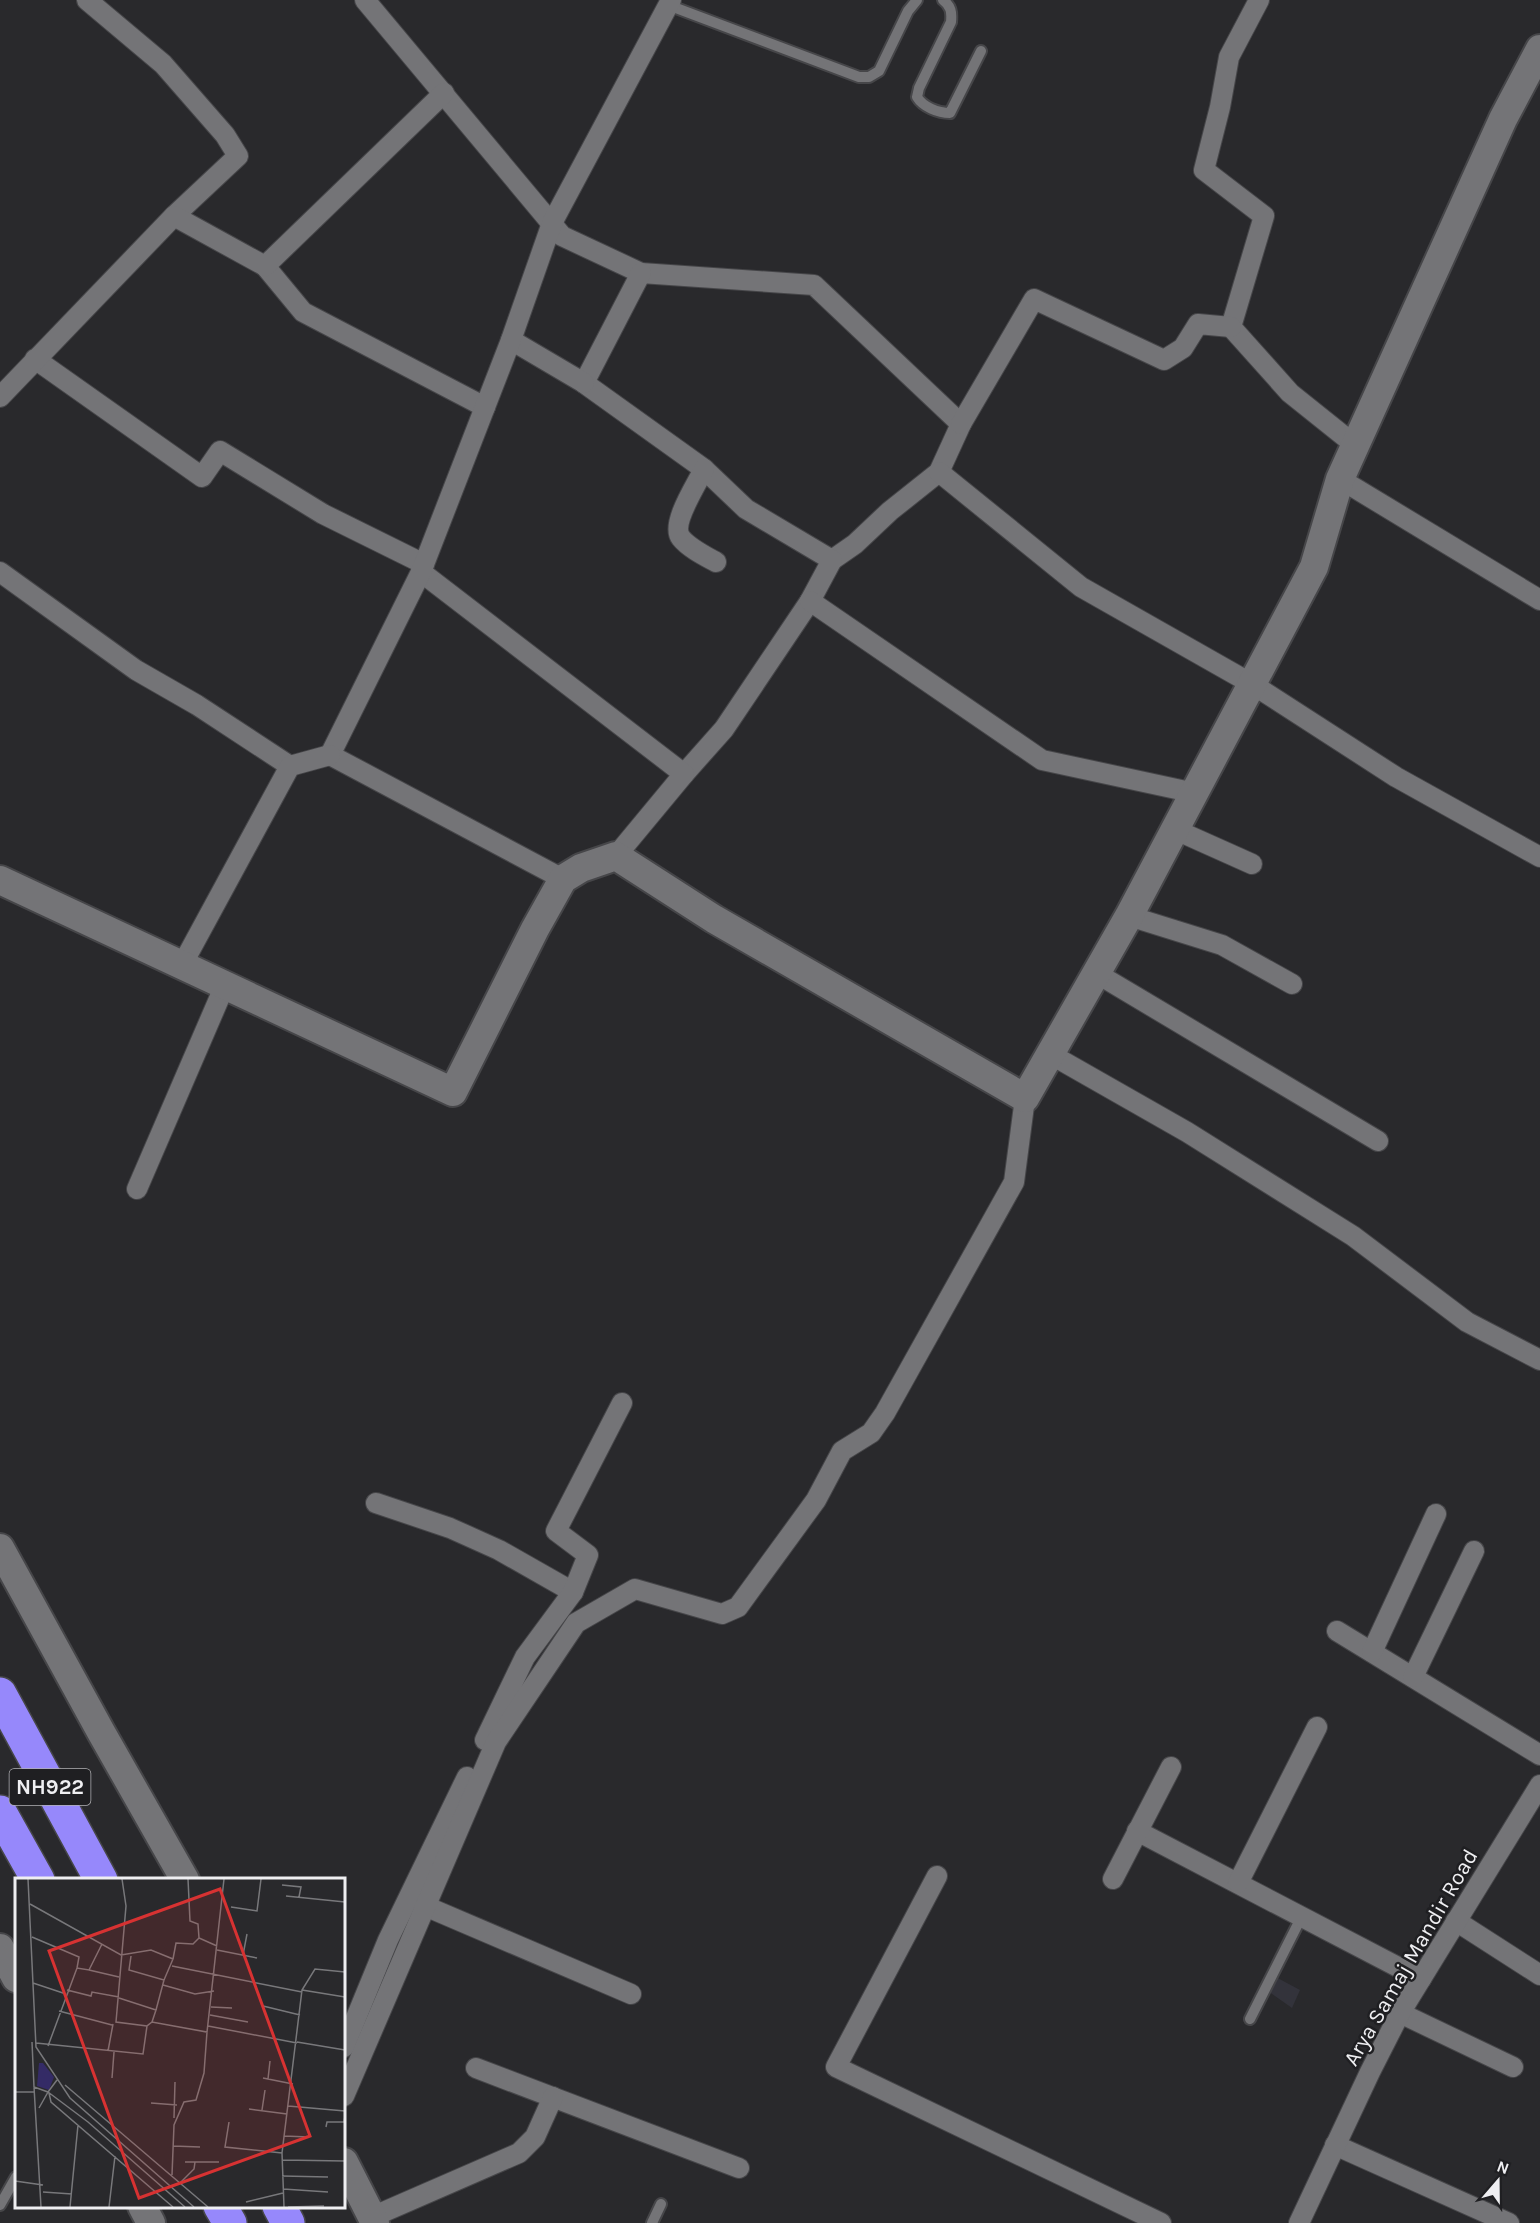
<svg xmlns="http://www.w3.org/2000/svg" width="1540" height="2223" viewBox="0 0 1540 2223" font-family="Karla,sans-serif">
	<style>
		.built { fill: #33333b }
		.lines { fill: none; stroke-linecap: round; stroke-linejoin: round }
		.lane-casing { stroke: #464649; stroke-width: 14 }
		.street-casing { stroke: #464649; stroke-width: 22 }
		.secondary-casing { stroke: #464649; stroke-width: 32 }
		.highway-casing { stroke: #464649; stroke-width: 36 }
		.lane { stroke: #747477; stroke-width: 10 }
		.street { stroke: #747477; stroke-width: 20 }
		.secondary { stroke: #747477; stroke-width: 28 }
		.highway { stroke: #9688fb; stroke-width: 33 }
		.labels { text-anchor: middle; stroke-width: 5; stroke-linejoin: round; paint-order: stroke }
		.shield { fill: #1f1f22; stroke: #b1b1b4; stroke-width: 1.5 }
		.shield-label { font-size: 21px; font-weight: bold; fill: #efeff2 }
		.street-label { font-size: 22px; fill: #efeff2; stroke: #1f1f22 }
		.inset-road { fill: none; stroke: #78787b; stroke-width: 1.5 }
		.view { fill: #d73232; fill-opacity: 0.15; stroke: #d73232; stroke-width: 3 }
		.inset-edge { fill: none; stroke: #efeff2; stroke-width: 3 }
	</style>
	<rect width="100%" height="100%" fill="#29292c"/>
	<path class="built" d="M1272 1975 1300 1990 1292 2008 1265 1989Z"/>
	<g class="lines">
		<defs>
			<g id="lane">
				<path d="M943 0C951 6 952 12 951 22L919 88 917 97C923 107 938 113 950 113L981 51"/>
				<path d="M668 5 859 77H869L879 71 908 11 917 0"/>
				<path d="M1250 2019 1302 1916"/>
				<path d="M0 2205 16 2177"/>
				<path d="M652 2223 661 2204"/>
			</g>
			<g id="street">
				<path d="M87 0 163 64 225 135 238 156 174 216"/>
				<path d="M365 0 562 236 641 273 814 285 961 424 939 472 890 511 855 544 832 560"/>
				<path d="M1259 0 1229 57 1220 107 1204 170 1264 216 1231 327 1290 393 1355 445"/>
				<path d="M265 266 303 312 485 407"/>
				<path d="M641 273 584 383 704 469 746 509 832 560 810 601 724 729 684 774"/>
				<path d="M511 340 584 383"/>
				<path d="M35 359 202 477 220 451 323 514 424 564"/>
				<path d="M0 397 174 216 265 266 444 93"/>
				<path d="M961 424 1034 299 1164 360 1183 348 1198 324 1231 327"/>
				<path d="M704 469C697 484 670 524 681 538 689 548 705 556 716 562"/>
				<path d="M939 472 1081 587 1252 684 1396 777 1540 857"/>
				<path d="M1340 479 1540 600"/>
				<path d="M0 572 136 670 197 705 290 766"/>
				<path d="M421 572 684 774 616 856"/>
				<path d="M810 601 1042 760 1195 793"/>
				<path d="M1176 830 1252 864"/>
				<path d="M563 879 330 755 421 572 511 340 552 223 671 0"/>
				<path d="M1129 916 1222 945 1292 984"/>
				<path d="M182 965 290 766 330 755"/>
				<path d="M1096 973 1378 1141"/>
				<path d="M1050 1054 1187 1132 1353 1236 1467 1322 1540 1360"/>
				<path d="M137 1189 225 985"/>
				<path d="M376 1503 450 1528 499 1550 573 1592"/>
				<path d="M1337 1631 1540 1755"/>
				<path d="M1372 1652 1436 1514"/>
				<path d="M1413 1677 1474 1551"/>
				<path d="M485 1740 525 1657 573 1592 588 1555 556 1531 622 1403"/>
				<path d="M1137 1831 1421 1979"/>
				<path d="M937 1876 836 2067 1161 2223"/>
				<path d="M1113 1879 1171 1767"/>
				<path d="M1238 1883 1317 1727"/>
				<path d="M425 1906 631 1994"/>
				<path d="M1456 1921 1540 1975"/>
				<path d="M1400 2013 1513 2067"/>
				<path d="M344 2047 388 1940 467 1777"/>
				<path d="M476 2068 739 2168"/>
				<path d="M344 2096 496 1742 576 1623 635 1589 722 1614 738 1607 816 1500 842 1451 871 1433 885 1413 1014 1182 1025 1098"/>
				<path d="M1335 2145 1509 2223"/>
				<path d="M372 2217 519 2153 535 2137 553 2097"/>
				<path d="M1299 2223 1370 2072 1400 2013 1540 1785"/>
			</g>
			<g id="secondary">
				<path d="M0 880 453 1092 535 929 563 879 581 868 616 856 714 919 1025 1098 1129 916 1314 567 1340 479 1503 119 1540 49"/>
				<path d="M0 1548 101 1732 185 1880"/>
				<path d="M0 1948 16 1978"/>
				<path d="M344 2162 375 2223"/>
				<path d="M142 2206 151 2223"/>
			</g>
			<g id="highway">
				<path d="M0 1694 101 1880"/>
				<path d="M0 1812 38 1880"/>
				<path d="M220 2206 230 2223"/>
				<path d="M279 2206 288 2223"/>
			</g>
		</defs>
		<use href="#lane" class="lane-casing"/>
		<use href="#street" class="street-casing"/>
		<use href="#secondary" class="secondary-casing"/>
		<use href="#highway" class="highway-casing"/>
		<use href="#lane" class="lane"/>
		<use href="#street" class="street"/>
		<use href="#secondary" class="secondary"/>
		<use href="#highway" class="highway"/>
	</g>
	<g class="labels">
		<rect class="shield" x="9.5" y="1769" width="81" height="36" rx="4.5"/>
		<g class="shield-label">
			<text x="50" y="1794">NH922</text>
		</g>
		<g class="street-label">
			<text transform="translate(1410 1957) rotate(-60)" y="8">Arya Samaj Mandir Road</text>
		</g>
	</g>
	<g transform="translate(15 1878)">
		<rect width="330" height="330" fill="#29292c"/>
		<path d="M24 185H28L39 199 34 212 22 208Z" fill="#342b66"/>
		<path class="inset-road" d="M13 1 21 169 55 220 179 329M107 1 111 28 101 144 132 148M173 1 175 43 183 46 184 60 202 68M267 7 286 9 284 19M271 18 330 24M15 26 106 77 136 72 158 81 149 102M216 29 242 33 246 1M17 59 64 79 62 90M202 72 242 80M228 77 232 56M116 78 114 92 149 102 141 132M158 81 161 65 178 66 184 60M157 88 287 114M74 92 104 99M18 105 51 116M148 107 180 116 199 113M52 112 76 118 77 114 104 119M287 112 330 119M104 120 141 132 137 144M248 128 285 137M196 129 217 130M44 133 97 147M195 137 233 144M193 148 282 165M17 164 19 209 33 214 42 202M282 164 330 172M21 165 128 176 132 148 137 144 192 154 209 1M33 168 62 90 74 92 87 66M93 173 98 146M97 200 99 174M248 200 278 206M253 201 255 183M50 207 193 329M19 209 26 329M0 214H19M33 214 73 244 170 329M34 215 36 224 158 329M136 225 162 227M273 228 330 233M24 230 33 214M234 231 272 236M247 232 250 212M159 240 160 204M214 244 210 269 267 275M311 249 312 244H329L330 238M269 258 294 259M158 268 185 269M267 282 330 283M170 284H204M157 297 159 247 169 224 181 222 189 195 192 154M267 298 313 299M0 303 28 307M165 305 179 291 180 284M268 311 313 314M28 314 57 316M231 324 268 315M55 329 63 247M94 329 100 278M269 329 267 275 287 112 300 91 330 94M273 329 309 328"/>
		<path class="view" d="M205 11 295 258 124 320 34 73Z"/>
		<rect width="330" height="330" class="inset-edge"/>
	</g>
	<g transform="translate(1498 2181) rotate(20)" stroke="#1f1f22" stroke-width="4.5" paint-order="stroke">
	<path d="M0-4.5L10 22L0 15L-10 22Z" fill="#efeff2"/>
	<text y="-9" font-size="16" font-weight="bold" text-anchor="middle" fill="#efeff2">N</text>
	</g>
</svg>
